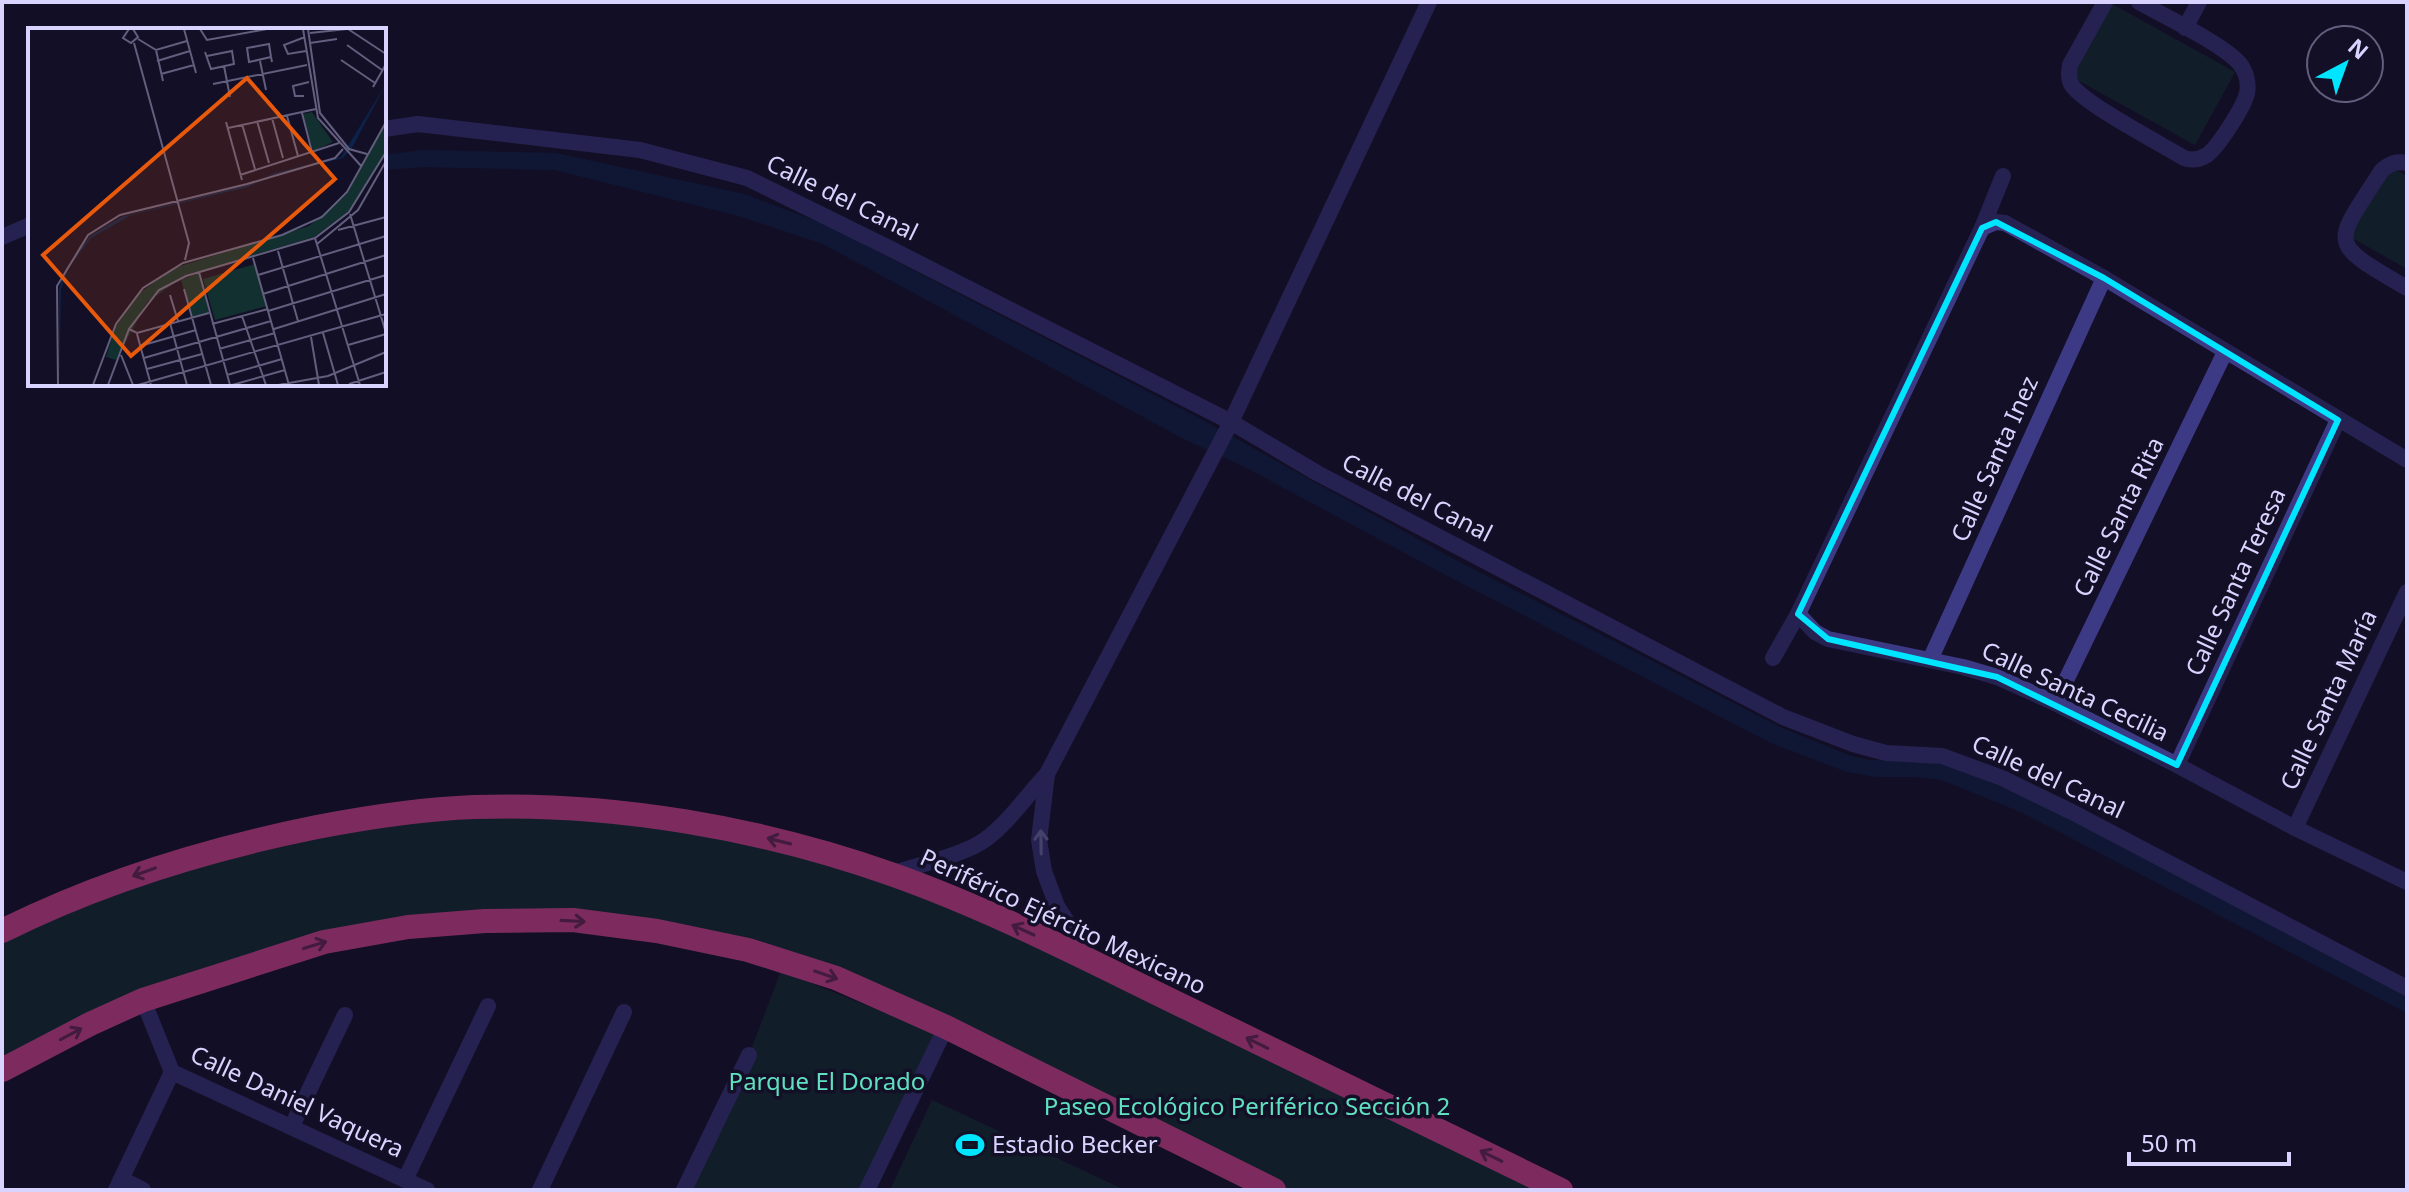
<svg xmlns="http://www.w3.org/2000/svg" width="2409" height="1192" viewBox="0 0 2409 1192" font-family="'Noto Sans',sans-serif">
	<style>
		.green { fill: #12302f }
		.water { fill: #0c2248 }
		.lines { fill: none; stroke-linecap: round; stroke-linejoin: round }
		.street { stroke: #3d3a85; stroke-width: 16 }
		.highway { stroke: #ff4fa3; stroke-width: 24 }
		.oneway { stroke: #7d2c5e }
		.oneway2 { stroke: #837fbc }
		.marked { fill: none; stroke: #00e5ff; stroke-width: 6; stroke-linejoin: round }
		.labels { text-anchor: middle; stroke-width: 7; stroke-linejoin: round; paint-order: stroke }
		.street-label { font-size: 24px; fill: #d9d4ff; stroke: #130f26 }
		.park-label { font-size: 24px; fill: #5fe0c0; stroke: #130f26 }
		.poi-label { font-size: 24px; fill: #d9d4ff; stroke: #130f26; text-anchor: start }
		.inset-road { fill: none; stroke: #625e7d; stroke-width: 2 }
		.view { fill: #e8590c; fill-opacity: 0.15; stroke: #e8590c; stroke-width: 4 }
		.inset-edge { fill: none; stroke: #d9d4ff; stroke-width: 4 }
	</style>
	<rect width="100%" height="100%" fill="#130f26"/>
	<g class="green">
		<path d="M2112 4 2235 72 2195 145 2072 77Z"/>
		<path d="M2389 166 2407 176V269L2349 236Z"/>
		<path d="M473 812 679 827 891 875 1553 1190H1281L842 977 567 917 324 937 2 1065V939L175 866 379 820Z"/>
		<path d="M781 971 940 1035 866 1190H685L749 1055Z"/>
		<path d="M932 1100 1125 1190H890Z"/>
	</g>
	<path class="water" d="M423 150 556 153 744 194 824 224 1197 417 1450 557 1780 727 1848 755 1869 760 1917 761 1948 765 2033 800 2407 995V1013L2023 813 1942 780 1917 777H1876L1847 772 1771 743 1442 573 1243 466 1184 439 823 244 739 216 555 170 424 167 384 170V155Z"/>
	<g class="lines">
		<g class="street">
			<path d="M2105 2 2070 65C2069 72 2068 78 2071 84 2082 103 2161 144 2184 158 2192 161 2199 160 2207 155 2218 147 2244 107 2247 93 2249 83 2246 72 2240 64 2223 44 2164 16 2139 2"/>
			<path d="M2185 28 2199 2"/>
			<path d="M384 129 418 124 640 150 747 178 891 249 1231 422 1317 473 1783 717 1853 744 1886 753 1942 756 2002 778 2072 812 2407 988"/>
			<path d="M2407 163C2396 161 2391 163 2382 170 2333 246 2326 241 2407 288"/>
			<path d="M1982 228 1996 222 2005 223 2104 278 2407 460"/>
			<path d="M2 237 30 225"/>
			<path d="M1798 614 1815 632 1828 639 1963 667 1997 677 2055 703 2177 765 2295 828 2407 882"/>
			<path d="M1773 658 1798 614 1982 228 2003 176"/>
			<path d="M1930 660 2104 278"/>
			<path d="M2055 703 2225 352"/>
			<path d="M2177 765 2338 420"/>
			<path d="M1047 774 1039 840 1044 871 1057 906 1091 959"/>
			<path d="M2295 828 2407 592"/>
			<path d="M890 874C915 866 967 854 986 839 1010 821 1027 795 1047 774L1231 422 1429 2"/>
			<path d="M143 1000 172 1072 427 1190"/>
			<path d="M292 1126 345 1015"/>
			<path d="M121 1179 143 1190"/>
			<path d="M405 1180 488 1006"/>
			<path d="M116 1190 172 1072"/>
			<path d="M540 1190 624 1012"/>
			<path d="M684 1190 749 1055"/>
			<path d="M867 1190 946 1027"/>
		</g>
		<g class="highway">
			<path d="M2 931C102 881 208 849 317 827 369 817 422 809 474 807 612 802 761 828 891 874 993 910 1090 961 1187 1008 1311 1069 1437 1129 1561 1190"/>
			<path d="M2 1070 90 1024 143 1000 324 942 408 927 485 921 573 920 657 931 748 950 836 978 946 1027 1274 1190"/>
		</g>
	</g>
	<defs><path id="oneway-shaft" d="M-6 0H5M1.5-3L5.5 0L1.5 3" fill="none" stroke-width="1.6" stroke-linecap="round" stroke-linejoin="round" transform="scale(2)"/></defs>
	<g class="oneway">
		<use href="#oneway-shaft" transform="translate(779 841) rotate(-166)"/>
		<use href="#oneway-shaft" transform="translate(144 872) rotate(160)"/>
		<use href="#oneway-shaft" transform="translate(573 921) rotate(3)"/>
		<use href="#oneway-shaft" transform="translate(1023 930) rotate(-155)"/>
		<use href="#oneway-shaft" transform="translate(315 945) rotate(-17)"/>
		<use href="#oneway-shaft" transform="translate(826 975) rotate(19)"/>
		<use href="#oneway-shaft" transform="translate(71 1034) rotate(-28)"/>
		<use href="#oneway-shaft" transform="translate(1257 1043) rotate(-154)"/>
		<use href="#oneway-shaft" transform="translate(1491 1156) rotate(-154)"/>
	</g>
	<use class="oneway2" href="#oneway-shaft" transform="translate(1041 842) rotate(-91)"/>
	<path d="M0 0H2409V1192H0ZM1996 222 2104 278 2338 420 2177 765 1997 677 1828 639 1798 614 1982 228Z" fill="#130f26" fill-opacity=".55" fill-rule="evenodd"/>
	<path class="marked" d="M1996 222 2104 278 2338 420 2177 765 1997 677 1828 639 1798 614 1982 228Z"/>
	<defs>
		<symbol id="stadium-bare" viewBox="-9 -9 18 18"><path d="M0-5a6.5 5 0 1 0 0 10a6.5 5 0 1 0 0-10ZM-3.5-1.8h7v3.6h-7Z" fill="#00e5ff" stroke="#130f26" stroke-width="2.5" paint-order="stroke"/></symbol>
	</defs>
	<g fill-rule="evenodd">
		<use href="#stadium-bare" x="950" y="1125" width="40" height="40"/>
	</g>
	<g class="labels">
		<g class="street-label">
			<text transform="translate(842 198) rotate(26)" y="8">Calle del Canal</text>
			<text transform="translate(1995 459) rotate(-66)" y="8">Calle Santa Inez</text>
			<text transform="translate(1417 498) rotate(27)" y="8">Calle del Canal</text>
			<text transform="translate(2119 517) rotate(-64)" y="8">Calle Santa Rita</text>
			<text transform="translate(2236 582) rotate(-65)" y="8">Calle Santa Teresa</text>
			<text transform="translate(2075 692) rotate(25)" y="8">Calle Santa Cecilia</text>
			<text transform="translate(2329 700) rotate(-65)" y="8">Calle Santa María</text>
			<text transform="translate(2048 777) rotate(25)" y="8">Calle del Canal</text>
			<text transform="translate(1063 922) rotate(25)" y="8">Periférico Ejército Mexicano</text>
			<text transform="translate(297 1102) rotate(25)" y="8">Calle Daniel Vaquera</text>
		</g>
		<g class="park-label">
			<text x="827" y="1090">Parque El Dorado</text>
			<text x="1247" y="1115">Paseo Ecológico Periférico Sección 2</text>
		</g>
		<g class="poi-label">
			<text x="992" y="1153">Estadio Becker</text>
		</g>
	</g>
	<g transform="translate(28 28)">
		<rect width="358" height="358" fill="#130f26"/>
		<path d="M284 84 305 114 285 123 275 86ZM358 95V123L321 183 286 209 158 247 119 274 88 332 78 329 87 300 108 268 143 241 281 198 318 166ZM227 236 239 278 187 292 175 251ZM171 245 181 285 164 289 153 252Z" fill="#12302f"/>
		<path d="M358 56 324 120 315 130 246 147 220 159 103 187 63 210 40 241 33 261 31 357V261L38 240 62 208 93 189 227 155 246 145 313 129Z" fill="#0c2248"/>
		<path class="inset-road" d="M101 1 95 10 103 15 110 9 105 1M156 1 168 45M172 1 179 12 239 1M275 1 290 90 334 139M280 1 292 85 321 121 339 126M320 1 358 26M282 5 319 1M277 9 256 17 260 26 278 23M110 11 128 22 159 13M106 15 161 215 157 232M282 15 309 11M319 17 354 42M128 22 135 53M177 24 183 41 206 36 204 23 179 28M243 29 221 34 219 20 241 16 243 29 244 34M313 32 347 55M129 33 162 23M232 33 238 62M196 38 202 69M133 46 166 37M185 56 279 37M345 59 358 36M276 68H267L265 58 281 54M274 85 284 124M259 88 270 128M244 90 255 130M229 93 241 135M198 94 214 152M214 96 227 141M200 100 288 81M212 147 311 115M322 186 358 305M310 202 358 189M287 210 332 357M289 216 330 182 358 133M250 223 270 293M225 230 261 357M171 244 202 357M230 247 358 208M156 261 183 357M235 266 358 227M142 267 150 293M240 283 358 247M214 288 238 357M142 295 159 357M184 296 240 281M101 301 109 305 181 285M246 301 358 266M295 305 310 357M109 306 123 357M283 309 291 357M320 317 358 306M112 318 168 302M191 321 247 305M93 327 105 357M116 330 243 293M119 341 174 326M199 347 254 331M321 356 358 344M30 357 29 258 60 207 92 187 219 156 307 130 315 121M65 357 88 296 115 260 155 235 254 207 294 189 319 164 358 94M80 357 101 301 131 262 158 248 287 210 321 184 358 124M110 357 358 286M204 357 257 342M250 357 300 348 358 324"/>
		<path class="view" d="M219 50 307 151 103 328 15 227Z"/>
		<rect width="358" height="358" class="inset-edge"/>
	</g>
	<rect width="2409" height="1192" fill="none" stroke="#d9d4ff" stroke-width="8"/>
	<g transform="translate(2345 64) rotate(41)"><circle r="38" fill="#130f26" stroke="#625e7d" stroke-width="2"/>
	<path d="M0-6L14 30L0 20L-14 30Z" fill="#00e5ff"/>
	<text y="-12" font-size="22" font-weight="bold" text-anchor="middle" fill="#d9d4ff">N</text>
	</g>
	<path d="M2129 1152v12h160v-12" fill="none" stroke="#d9d4ff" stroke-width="4"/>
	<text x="2141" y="1152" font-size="24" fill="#d9d4ff" stroke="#130f26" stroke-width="6" paint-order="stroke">50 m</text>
</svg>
